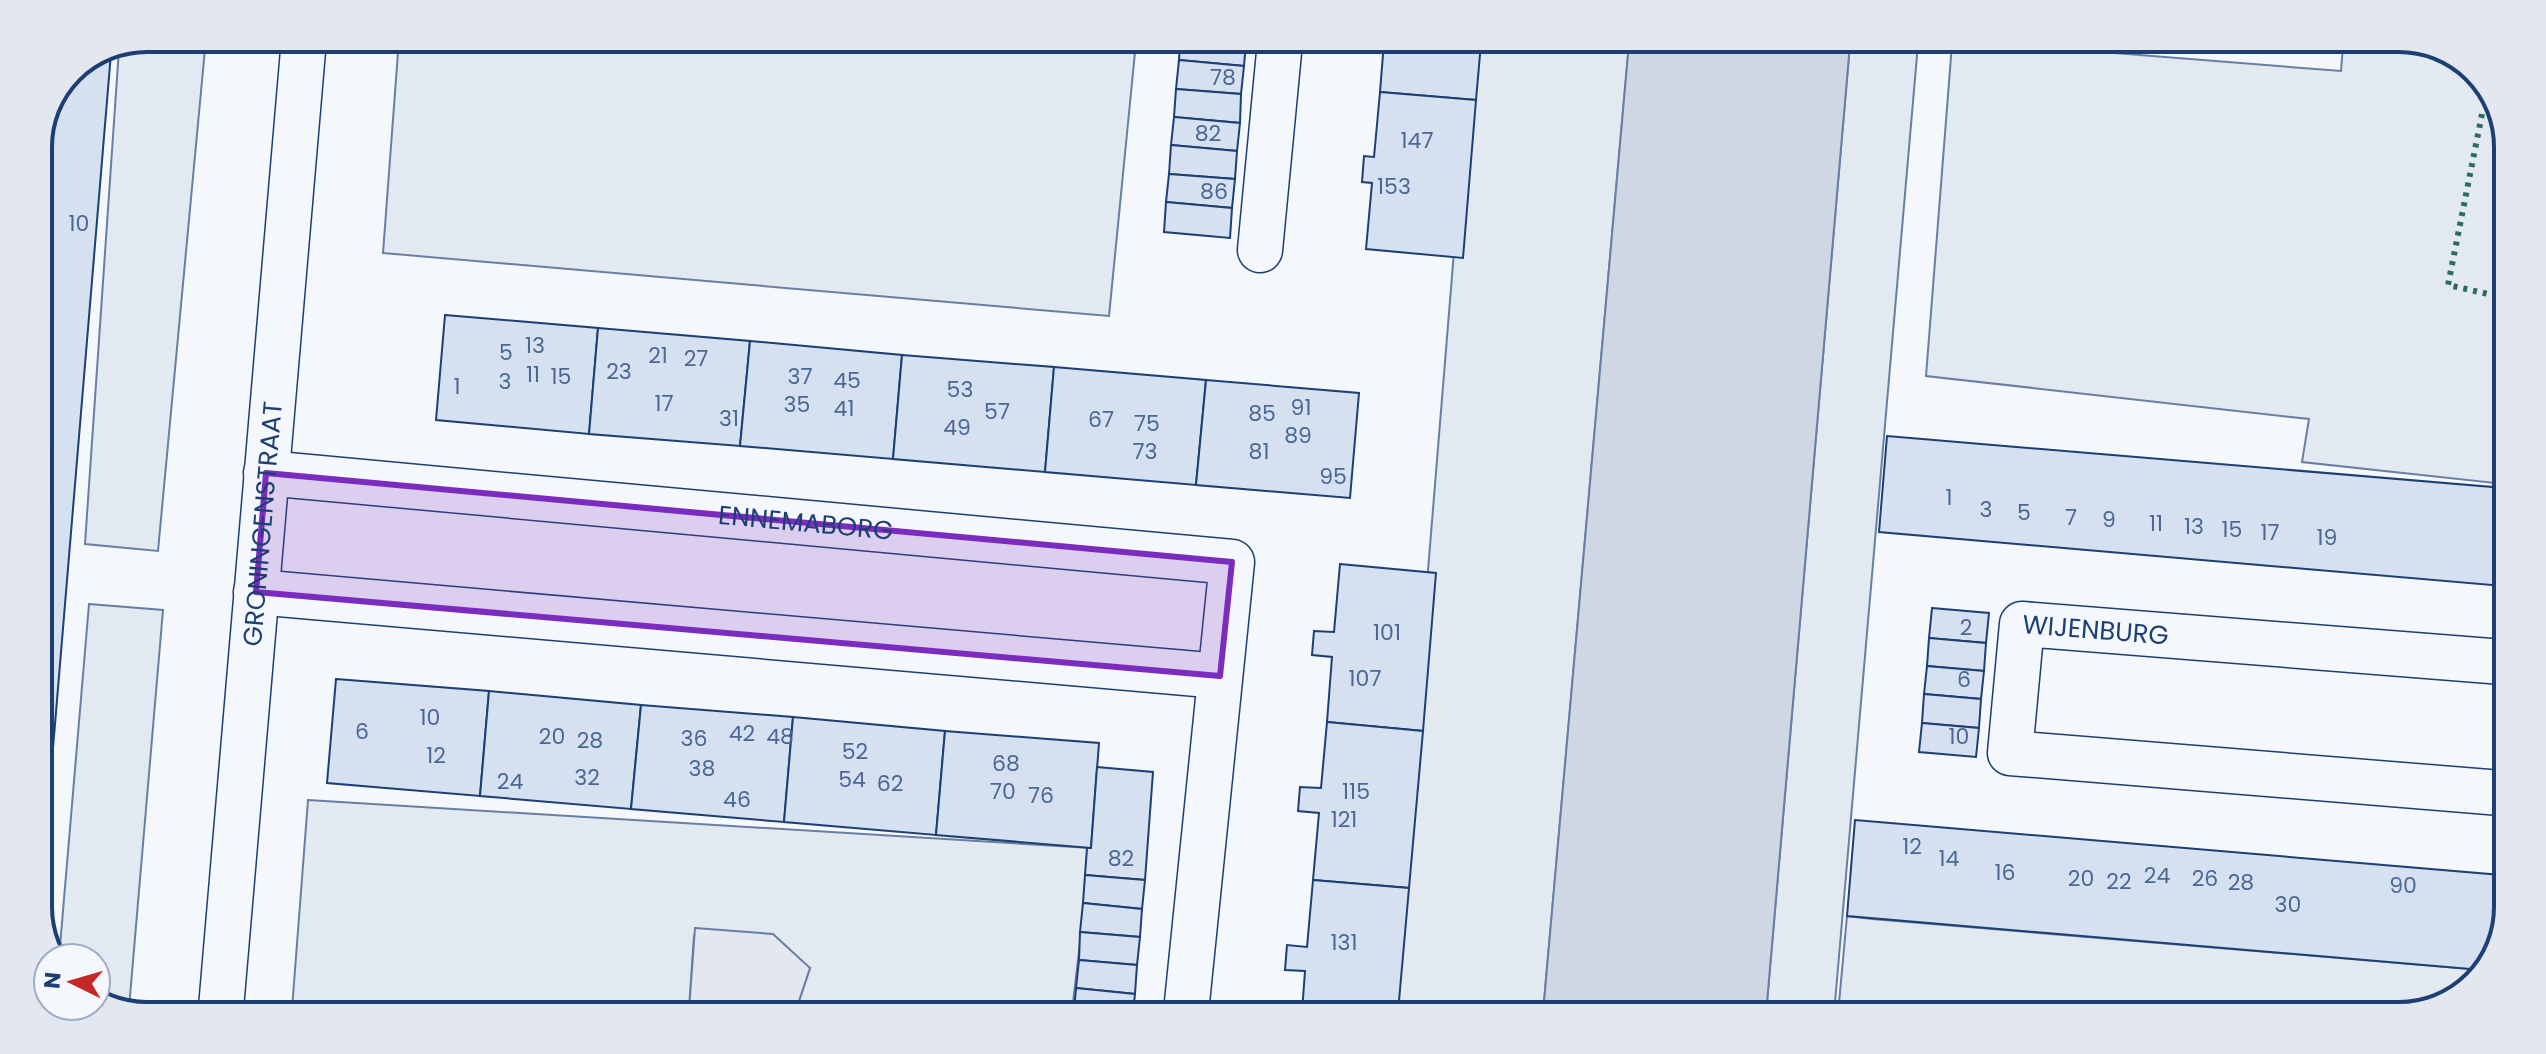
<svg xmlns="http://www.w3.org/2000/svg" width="2546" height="1054" viewBox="0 0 2546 1054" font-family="Poppins,sans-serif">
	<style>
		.green { fill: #e3e9f0; stroke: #687fa3; stroke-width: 2 }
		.parking { fill: #e3e8f0; stroke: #687fa3; stroke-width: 2 }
		.water { fill: #cfd7e4; stroke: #687fa3; stroke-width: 2 }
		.building { fill: #d5e0f0; stroke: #1d3f73; stroke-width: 2 }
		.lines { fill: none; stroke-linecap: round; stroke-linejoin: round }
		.minor-casing { stroke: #1d3f73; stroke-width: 47 }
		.minor { stroke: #f4f7fb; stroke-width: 44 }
		.hedge { stroke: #2c6c60; stroke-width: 6; stroke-dasharray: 4 6; stroke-linecap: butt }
		.marked { fill: #7b2cbf; fill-opacity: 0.2; stroke: #7b2cbf; stroke-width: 6; stroke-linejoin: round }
		.labels { text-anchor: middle; stroke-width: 6; stroke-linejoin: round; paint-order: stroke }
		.number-label { font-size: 22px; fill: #4b6792 }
		.street-label { font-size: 26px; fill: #1d3f73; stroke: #f4f7fb }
		.rim { fill: none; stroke: #1d3f73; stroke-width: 4 }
	</style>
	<rect width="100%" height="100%" fill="#f4f7fb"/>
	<g class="green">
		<path d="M147 38H206L158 551 85 544 119 49Z"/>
		<path d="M399 39 1136 42 1109 316 383 253Z"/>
		<path d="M1471 43H1629L1543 1013 1392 1012Z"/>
		<path d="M1850 44H1918L1834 1014H1766Z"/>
		<path d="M1952 44 2012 45 2341 71 2343 46H2440L2486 81 2508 139 2504 484 2302 462 2309 419 1926 376Z"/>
		<path d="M89 604 163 610 129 1008H106L96 1000V958H59Z"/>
		<path d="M308 800 1091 848 1072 1011 796 1010 810 968 694 936 689 1010 292 1009Z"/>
		<path d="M1847 916 1872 919 2482 970 2460 997 2399 1016 1838 1014Z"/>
	</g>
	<path class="parking" d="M695 928 773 934 810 968 796 1010H689Z"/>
	<path class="water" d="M1629 43 1850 44 1766 1014 1543 1013Z"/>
	<g class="building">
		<path d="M1180 42H1246L1244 66 1179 60Z"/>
		<path d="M1384 42 1481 43 1476 100 1380 92Z"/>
		<path d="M111 53 39 916 38 140 70 70Z"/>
		<path d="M1179 60 1244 66 1241 94 1176 89Z"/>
		<path d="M1176 89 1241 94 1240 123 1174 117Z"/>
		<path d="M1380 92 1476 100 1463 258 1366 249 1372 183 1362 182 1364 156 1374 157Z"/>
		<path d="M1174 117 1240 123 1237 151 1171 145Z"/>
		<path d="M1171 145 1237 151 1235 179 1169 174Z"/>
		<path d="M1169 174 1235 179 1232 208 1166 202Z"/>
		<path d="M1166 202 1232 208 1230 238 1164 232Z"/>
		<path d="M445 315 598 328 589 434 436 420Z"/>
		<path d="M598 328 750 341 740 446 589 434Z"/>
		<path d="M750 341 902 355 893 459 740 446Z"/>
		<path d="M902 355 1054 367 1045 472 893 459Z"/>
		<path d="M1054 367 1206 380 1196 485 1045 472Z"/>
		<path d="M1206 380 1359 393 1350 498 1196 485Z"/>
		<path d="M1887 436 2504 488 2503 586 1879 532Z"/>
		<path d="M1340 564 1436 573 1423 731 1327 722 1332 657 1312 655 1314 631 1334 632Z"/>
		<path d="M1932 608 1989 613 1986 643 1929 638Z"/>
		<path d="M1929 638 1986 643 1984 671 1927 666Z"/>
		<path d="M1927 666 1984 671 1981 699 1924 694Z"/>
		<path d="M336 679 489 691 480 796 327 783Z"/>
		<path d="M489 691 641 705 631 809 480 796Z"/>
		<path d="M1924 694 1981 699 1979 728 1922 723Z"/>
		<path d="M641 705 793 717 784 822 631 809Z"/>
		<path d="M793 717 945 731 936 835 784 822Z"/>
		<path d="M1327 722 1423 731 1409 888 1313 880 1319 813 1298 811 1300 787 1321 788Z"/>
		<path d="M1922 723 1979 728 1976 757 1919 752Z"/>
		<path d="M945 731 1099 743 1091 848 936 835Z"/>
		<path d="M1097 767 1153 772 1145 880 1085 875 1087 848H1091Z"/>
		<path d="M1855 820 2501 875 2500 948 2482 970 1847 916Z"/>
		<path d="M1085 875 1145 880 1142 909 1083 903Z"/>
		<path d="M1313 880 1409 888 1398 1012H1302L1305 971 1285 970 1287 945 1307 947Z"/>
		<path d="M1083 903 1142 909 1140 937 1080 932Z"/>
		<path d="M1080 932 1140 937 1137 965 1079 960Z"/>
		<path d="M1079 960 1137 965 1135 994 1076 988Z"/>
		<path d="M1076 988 1135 994 1133 1012 1074 1011Z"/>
	</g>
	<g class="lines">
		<defs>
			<g id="minor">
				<path d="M1260 250 1280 42"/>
				<path id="s1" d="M266 473 1232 562 1186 1012"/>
				<path d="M256 592 1220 676"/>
				<path id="s2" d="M2501 793 2010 753 2022 624 2503 662"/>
				<path id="s3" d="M221 1008 304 39"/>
			</g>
		</defs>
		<use href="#minor" class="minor-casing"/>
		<use href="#minor" class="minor"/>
		<g class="hedge">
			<path d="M2488 104 2491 94"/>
			<path d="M2482 114 2448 285 2506 298"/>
		</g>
	</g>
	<path class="marked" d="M266 473 1232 562 1220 676 256 592Z"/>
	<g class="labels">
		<g class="number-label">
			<text x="1223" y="85">78</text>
			<text x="1208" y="141">82</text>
			<text x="1417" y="148">147</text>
			<text x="1394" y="194">153</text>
			<text x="1214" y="199">86</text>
			<text x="79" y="231">10</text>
			<text x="535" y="353">13</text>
			<text x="506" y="360">5</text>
			<text x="658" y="363">21</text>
			<text x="696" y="366">27</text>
			<text x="619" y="379">23</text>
			<text x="533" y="382">11</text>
			<text x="561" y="384">15</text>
			<text x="800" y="384">37</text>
			<text x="847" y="388">45</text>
			<text x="505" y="389">3</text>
			<text x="457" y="394">1</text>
			<text x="960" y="397">53</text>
			<text x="664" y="411">17</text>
			<text x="797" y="412">35</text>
			<text x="1301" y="415">91</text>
			<text x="844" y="416">41</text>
			<text x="997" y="419">57</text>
			<text x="1262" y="421">85</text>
			<text x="729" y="426">31</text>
			<text x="1101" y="427">67</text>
			<text x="1147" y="431">75</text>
			<text x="957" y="435">49</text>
			<text x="1298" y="443">89</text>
			<text x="1145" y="459">73</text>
			<text x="1259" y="459">81</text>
			<text x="1333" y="484">95</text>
			<text x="1949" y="505">1</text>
			<text x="1986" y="517">3</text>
			<text x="2024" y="520">5</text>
			<text x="2071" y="525">7</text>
			<text x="2109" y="527">9</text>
			<text x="2156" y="531">11</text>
			<text x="2194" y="534">13</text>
			<text x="2232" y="537">15</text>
			<text x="2270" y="540">17</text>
			<text x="2327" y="545">19</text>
			<text x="1966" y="635">2</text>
			<text x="1387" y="640">101</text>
			<text x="1365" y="686">107</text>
			<text x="1964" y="687">6</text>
			<text x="430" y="725">10</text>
			<text x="362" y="739">6</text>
			<text x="742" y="741">42</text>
			<text x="552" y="744">20</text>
			<text x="780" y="744">48</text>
			<text x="1959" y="744">10</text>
			<text x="694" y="746">36</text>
			<text x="590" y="748">28</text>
			<text x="855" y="759">52</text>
			<text x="436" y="763">12</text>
			<text x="1006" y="771">68</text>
			<text x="702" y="776">38</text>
			<text x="587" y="785">32</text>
			<text x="852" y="787">54</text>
			<text x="510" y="789">24</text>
			<text x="890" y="791">62</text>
			<text x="1003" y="799">70</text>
			<text x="1356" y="799">115</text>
			<text x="1041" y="803">76</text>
			<text x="737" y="807">46</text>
			<text x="1344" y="827">121</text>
			<text x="1912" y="854">12</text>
			<text x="1121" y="866">82</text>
			<text x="1949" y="866">14</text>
			<text x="2005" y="880">16</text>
			<text x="2157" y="883">24</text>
			<text x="2081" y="886">20</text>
			<text x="2205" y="886">26</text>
			<text x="2119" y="889">22</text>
			<text x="2241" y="890">28</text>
			<text x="2403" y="893">90</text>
			<text x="2288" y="912">30</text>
			<text x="1344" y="950">131</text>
		</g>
		<g class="street-label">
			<text dy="9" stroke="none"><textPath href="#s3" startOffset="486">GRONINGENSTRAAT</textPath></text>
			<text dy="9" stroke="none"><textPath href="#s1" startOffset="542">ENNEMABORG</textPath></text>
			<text dy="9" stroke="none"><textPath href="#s2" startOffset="696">WIJENBURG</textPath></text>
		</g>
	</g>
	<path d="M0 0H2546V1054H0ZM147 52H2399A95 95 0 0 1 2494 147V907A95 95 0 0 1 2399 1002H147A95 95 0 0 1 52 907V147A95 95 0 0 1 147 52Z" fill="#e3e8f0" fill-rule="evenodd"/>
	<path class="rim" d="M147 52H2399A95 95 0 0 1 2494 147V907A95 95 0 0 1 2399 1002H147A95 95 0 0 1 52 907V147A95 95 0 0 1 147 52Z"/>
	<g transform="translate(72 982) rotate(275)"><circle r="38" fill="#f4f7fb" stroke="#9eadc5" stroke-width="2"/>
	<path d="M0-6L14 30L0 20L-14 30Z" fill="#c62828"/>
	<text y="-12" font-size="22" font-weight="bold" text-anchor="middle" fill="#1d3f73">N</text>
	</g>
</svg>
